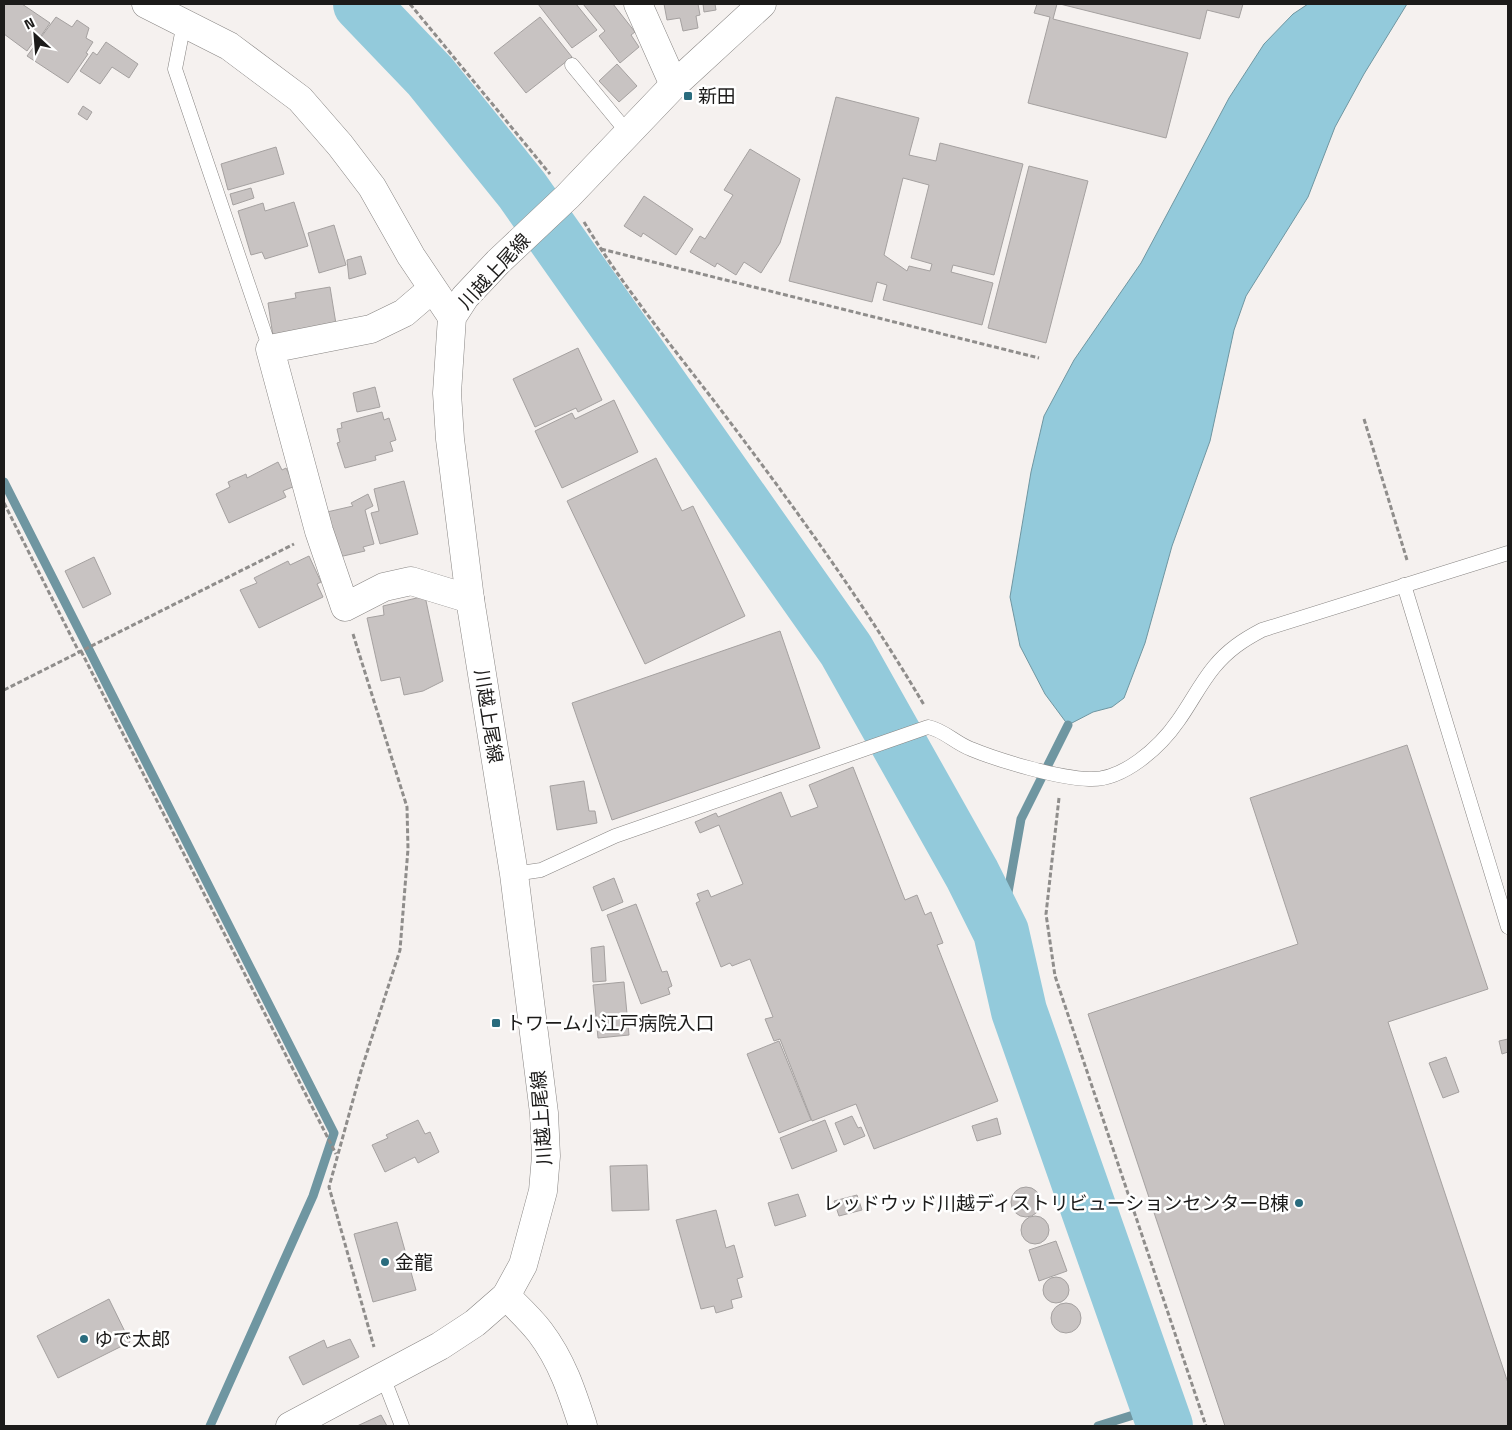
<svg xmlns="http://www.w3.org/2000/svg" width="1512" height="1430" viewBox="0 0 1512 1430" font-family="'Titillium Web','Noto Sans JP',sans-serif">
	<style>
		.water { fill: #93cadb; stroke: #6f96a1 }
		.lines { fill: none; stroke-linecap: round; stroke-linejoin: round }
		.stream { stroke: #6f96a1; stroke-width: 9 }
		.river { stroke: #93cadb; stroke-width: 56 }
		.building { fill: #c8c3c2; stroke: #a5a1a0; fill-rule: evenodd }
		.lane-casing { stroke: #878482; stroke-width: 15 }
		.street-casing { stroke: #878482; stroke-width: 29 }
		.secondary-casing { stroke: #878482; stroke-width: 29 }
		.primary-casing { stroke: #878482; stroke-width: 29 }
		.path { stroke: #8f8d8b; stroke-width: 3; stroke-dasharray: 5 2.5; stroke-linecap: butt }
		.lane { stroke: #fff; stroke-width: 14 }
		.street { stroke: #fff; stroke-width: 28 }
		.secondary { stroke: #fff; stroke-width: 28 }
		.primary { stroke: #fff; stroke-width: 28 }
		.poi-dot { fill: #2a6c7e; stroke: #fff; stroke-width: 2 }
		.labels { text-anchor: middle; stroke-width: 5; stroke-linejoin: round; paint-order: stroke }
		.poi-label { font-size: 19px; fill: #1c1b1a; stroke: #fff; text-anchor: start }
		.street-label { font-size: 19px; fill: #1c1b1a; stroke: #fff }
	</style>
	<rect width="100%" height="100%" fill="#f5f1ef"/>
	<path class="water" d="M1308 4H1407L1364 74 1335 127 1308 197 1246 296 1234 330 1210 441 1172 546 1145 643 1124 698 1112 707 1093 712 1068 725 1045 694 1020 646 1010 597 1031 472 1044 416 1074 360 1141 263 1229 98 1264 44 1293 14Z"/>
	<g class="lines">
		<g class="stream">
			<path d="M4 482 334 1133 313 1196 210 1426"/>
			<path d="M1001 932 1021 819 1068 725"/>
			<path d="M1098 1426 1159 1407"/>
		</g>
		<path class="river" d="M361 4 430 76 522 190 846 650 972 874 1001 932 1019 1011 1165 1426"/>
	</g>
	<g class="building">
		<path d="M4 4H22L50 23 36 43 34 41 27 51 4 34Z"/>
		<path d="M538 4H576L597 30 572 48Z"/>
		<path d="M583 4H613L635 32 631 35 639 47 620 63 599 36 605 31Z"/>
		<path d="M664 4H698L700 15 696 16 698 28 683 31 680 18 667 20Z"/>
		<path d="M703 4H715L716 10 704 12Z"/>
		<path d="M1037 4H1057L1053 19 1188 53 1166 138 1028 103 1050 17 1034 13Z"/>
		<path d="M1060 4H1243L1239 18 1207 10 1200 39Z"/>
		<path d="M56 17 72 27 77 20 89 28 86 38 93 42 86 53 88 54 68 83 27 56Z"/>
		<path d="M540 17 572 57 526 93 494 53Z"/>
		<path d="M106 42 138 64 129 78 112 67 100 84 80 71 93 52 97 55Z"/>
		<path d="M617 64 637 86 619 102 599 81Z"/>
		<path d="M836 97 919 118 909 155 936 161 940 143 1023 164 994 275 953 265 951 272 993 283 982 325 883 300 887 285 877 282 872 302 789 281ZM903 178 929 185 911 258 932 264 930 271 909 266 907 271 884 255Z"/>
		<path d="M83 106 92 112 87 120 78 114Z"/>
		<path d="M276 147 284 174 228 190 221 164Z"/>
		<path d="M750 149 800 179 780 243 761 273 744 262 736 275 717 263 715 267 690 252 700 236 705 239 733 195 724 190Z"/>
		<path d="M1029 166 1088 181 1046 343 988 328Z"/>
		<path d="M251 188 254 198 233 205 230 194Z"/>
		<path d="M644 196 693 229 676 255 643 233 641 237 624 226Z"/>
		<path d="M294 202 308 246 265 259 262 252 251 255 238 211 263 203 265 211Z"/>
		<path d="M334 225 346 265 319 273 308 233Z"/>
		<path d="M361 256 366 274 349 279 347 260Z"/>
		<path d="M330 287 336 324 273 336 268 303 296 298 295 293Z"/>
		<path d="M578 348 602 400 578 412 576 408 535 427 513 379Z"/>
		<path d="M375 387 380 407 357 412 353 393Z"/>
		<path d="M614 400 638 452 562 488 535 431 572 413 575 419Z"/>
		<path d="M382 412 384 420 389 418 396 440 390 442 393 451 375 456 376 460 345 468 337 443 340 442 337 429 342 428 341 423Z"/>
		<path d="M656 458 682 511 693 506 745 616 645 664 567 501Z"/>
		<path d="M278 462 282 470 286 468 295 486 283 491 286 497 229 523 216 494 230 487 228 482 246 474 247 478Z"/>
		<path d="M404 481 418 534 380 544 371 513 379 511 374 489Z"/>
		<path d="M368 494 373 506 365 510 374 544 363 547 365 551 339 557 327 512 353 506 351 503Z"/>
		<path d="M309 556 321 582 317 584 323 597 259 628 240 590 257 583 254 578 288 561 290 565Z"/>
		<path d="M94 557 111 594 83 608 65 571Z"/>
		<path d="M425 596 443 681 423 691 404 695 400 677 381 681 367 618 384 615 383 606Z"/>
		<path d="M780 631 820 748 612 820 572 703Z"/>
		<path d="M1407 745 1488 989 1388 1022 1508 1383V1426H1225L1088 1014 1298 944 1250 798Z"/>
		<path d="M853 767 905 900 917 895 925 915 931 912 943 943 937 945 998 1101 874 1149 856 1104 812 1121 780 1039 774 1041 765 1019 773 1017 750 959 732 966 730 963 721 967 696 903 700 901 697 894 708 890 711 897 743 884 719 825 700 833 695 822 716 813 718 817 781 792 791 817 818 807 809 785Z"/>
		<path d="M584 781 589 811H595L597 823 557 830 550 786Z"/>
		<path d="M614 878 623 902 602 911 593 887Z"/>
		<path d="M636 904 662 972 667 971 672 986 668 988 670 994 641 1004 607 915Z"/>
		<path d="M604 946 606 981 593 982 591 948Z"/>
		<path d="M624 982 629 1035 598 1038 593 985Z"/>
		<path d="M1508 1039V1052L1502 1054 1499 1041Z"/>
		<path d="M779 1041 811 1120 779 1133 747 1054Z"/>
		<path d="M1446 1057 1459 1092 1443 1098 1429 1063Z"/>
		<path d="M852 1116 858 1128 861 1127 865 1136 844 1145 835 1123Z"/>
		<path d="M997 1118 1001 1134 977 1141 972 1126Z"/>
		<path d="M418 1120 425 1134 430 1132 439 1152 418 1163 415 1157 385 1172 372 1145 388 1138 386 1135Z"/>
		<path d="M825 1120 837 1151 792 1169 780 1138Z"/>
		<path d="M647 1165 649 1210 612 1211 610 1166Z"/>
		<circle cx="1026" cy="1202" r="15"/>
		<path d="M798 1194 806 1216 775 1226 768 1203Z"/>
		<path d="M857 1195 862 1210 839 1216 834 1201Z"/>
		<path d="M716 1210 726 1248 734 1245 743 1277 737 1279 742 1297 731 1300 733 1308 716 1313 714 1306 701 1309 676 1220Z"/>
		<circle cx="1035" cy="1230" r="14"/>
		<path d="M397 1222 416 1290 373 1302 354 1234Z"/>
		<path d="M1056 1241 1067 1271 1039 1281 1029 1250Z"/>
		<circle cx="1056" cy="1290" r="13"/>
		<path d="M109 1299 130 1342 58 1378 37 1336Z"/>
		<circle cx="1066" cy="1318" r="15"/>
		<path d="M350 1339 359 1357 303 1385 289 1357 324 1340 327 1348Z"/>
		<path d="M381 1415 387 1426H357Z"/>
	</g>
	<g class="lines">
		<defs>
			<g id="lane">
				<path d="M184 23 175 69 270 349"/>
				<path d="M572 65 628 133"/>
				<path d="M1404 585 1508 927"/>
				<path d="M514 874 541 870 615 836 928 727C944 730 955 743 971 749 1000 761 1058 778 1089 779 1123 781 1160 747 1178 721 1191 703 1200 684 1214 667 1228 650 1243 640 1262 630L1508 553"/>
				<path d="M383 1377 402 1426"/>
			</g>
			<g id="street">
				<path d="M638 4 674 85"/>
				<path d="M432 289 404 313 371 329 270 349 319 531 345 607 384 587 411 581 470 599"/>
			</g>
			<g id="secondary">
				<path d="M146 4 229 46 300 99 340 145 372 187 411 256 452 317"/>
				<path d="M506 1296C517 1307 530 1319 540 1332 562 1361 572 1392 583 1426"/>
			</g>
			<path id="primary" d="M290 1426 440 1346 475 1323 506 1296 523 1265 543 1191 546 1156 544 1113 514 874 470 599 450 439 447 393 452 317 465 297 498 262 568 196 674 85 762 4"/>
		</defs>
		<use href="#lane" class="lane-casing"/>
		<use href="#street" class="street-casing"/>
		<use href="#secondary" class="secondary-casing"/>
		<use href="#primary" class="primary-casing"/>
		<g class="path">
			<path d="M410 4 550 174"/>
			<path d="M584 222C625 290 676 351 724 414 795 508 864 603 924 705"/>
			<path d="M601 249 1039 358"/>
			<path d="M1364 419 1407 560"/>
			<path d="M4 503 79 652"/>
			<path d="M353 634 407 807 408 849 400 950 361 1071 329 1187 374 1347"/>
			<path d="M81 651 336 1154"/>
			<path d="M4 690 294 544"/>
			<path d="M1059 798 1046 914 1055 976 1206 1426"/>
		</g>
		<use href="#lane" class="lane"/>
		<use href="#street" class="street"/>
		<use href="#secondary" class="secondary"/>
		<use href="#primary" class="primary"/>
	</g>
	<g class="poi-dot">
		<rect x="683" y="91" width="10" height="10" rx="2.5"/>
		<rect x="491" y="1018" width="10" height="10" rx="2.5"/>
		<circle cx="1299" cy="1203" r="5"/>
		<circle cx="385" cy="1262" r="5"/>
		<circle cx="84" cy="1339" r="5"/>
	</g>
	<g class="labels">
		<g class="poi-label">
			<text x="698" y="103">新田</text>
			<text x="506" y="1030">トワーム小江戸病院入口</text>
			<text x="1289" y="1210" text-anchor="end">レッドウッド川越ディストリビューションセンターB棟</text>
			<text x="395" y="1269">金龍</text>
			<text x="94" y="1346">ゆで太郎</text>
		</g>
		<g class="street-label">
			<text transform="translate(494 271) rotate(-47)" y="7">川越上尾線</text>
			<text transform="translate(489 716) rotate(81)" y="7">川越上尾線</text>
			<text transform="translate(541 1118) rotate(-94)" y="7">川越上尾線</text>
		</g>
	</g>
	<rect width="1512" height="1430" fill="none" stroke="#1c1b1a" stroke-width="10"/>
	<g transform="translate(35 35) rotate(334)" stroke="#ffffff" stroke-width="4" paint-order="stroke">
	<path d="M0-4L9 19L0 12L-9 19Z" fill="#1c1b1a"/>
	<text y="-8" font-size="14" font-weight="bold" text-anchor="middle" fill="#1c1b1a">N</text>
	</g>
</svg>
